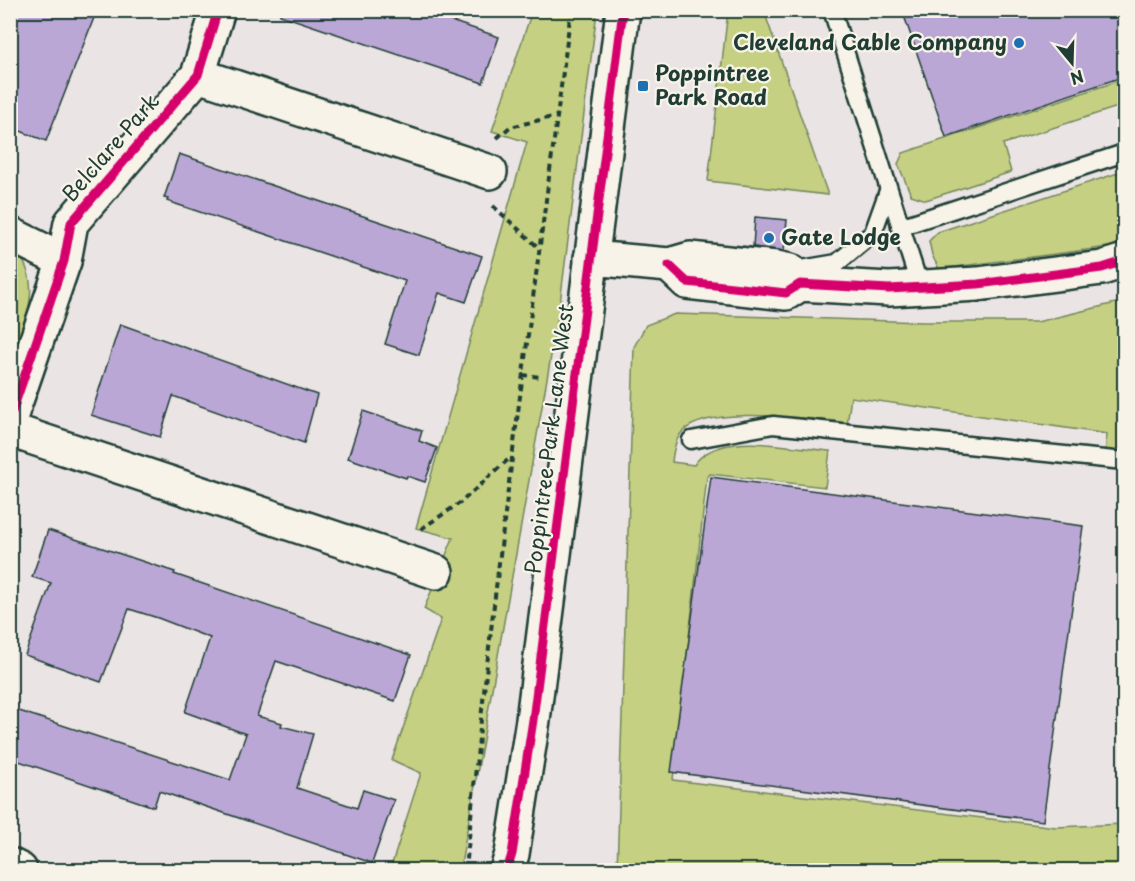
<svg xmlns="http://www.w3.org/2000/svg" width="1135" height="881" viewBox="0 0 1135 881" font-family="'Playpen Sans',sans-serif">
	<style>
		.green { fill: #c5d083; stroke: #72865c; stroke-width: 1.5 }
		.building { fill: #bba7d6; stroke: #1f3d34; stroke-width: 1.5 }
		.lines { fill: none; stroke-linecap: round; stroke-linejoin: round }
		.service-casing { stroke: #1f3d34; stroke-width: 21 }
		.minor-casing { stroke: #1f3d34; stroke-width: 38 }
		.tertiary-casing { stroke: #1f3d34; stroke-width: 38 }
		.path { stroke: #1f3d34; stroke-width: 4; stroke-dasharray: 6 4.5; stroke-linecap: butt }
		.service { stroke: #f7f3e8; stroke-width: 16 }
		.minor { stroke: #f7f3e8; stroke-width: 33 }
		.tertiary { stroke: #f7f3e8; stroke-width: 33 }
		.cycleway-casing { stroke: #f7f3e8; stroke-width: 13 }
		.cycleway { stroke: #d6006c; stroke-width: 9 }
		.poi-dot { fill: #1f6fb2; stroke: #f7f3e8; stroke-width: 2 }
		.labels { text-anchor: middle; stroke-width: 4.5; stroke-linejoin: round; paint-order: stroke }
		.poi-label { font-size: 21px; font-weight: bold; fill: #1f3d34; stroke: #f7f3e8; text-anchor: start }
		.street-label { font-size: 21px; fill: #1f3d34; stroke: #f7f3e8 }
	</style>
	<rect width="100%" height="100%" fill="#ebe4e4"/>
	<filter id="ink" filterUnits="userSpaceOnUse"><feTurbulence type="fractalNoise" baseFrequency=".0167" numOctaves="2"/><feDisplacementMap in="SourceGraphic" scale="12" xChannelSelector="R" yChannelSelector="G"/><feConvolveMatrix kernelMatrix="1 2 1 2 8 2 1 2 1" color-interpolation-filters="sRGB"/></filter>
	<g filter="url(#ink)">
		<g class="green">
			<path d="M532 11H597L559 311 460 870H390L421 773 392 760 441 619 424 609 453 538 416 528 527 142 492 131Z"/>
			<path d="M728 11H764L828 195 708 181Z"/>
			<path d="M1124 79V105L1003 144 1011 172 926 200 911 195 898 164 903 153Z"/>
			<path d="M1124 171V245L939 269 932 255 929 241 938 232Z"/>
			<path d="M11 244C47 283 25 318 11 362Z"/>
			<path d="M1124 301V455L1105 453 1107 434 851 397 847 425 835 421C800 418 711 406 683 431 676 438 673 452 672 462L694 465C717 429 794 448 830 451L825 487 710 474 707 477 673 780 1056 827 1124 824V870H617L634 347 646 325 675 314 923 322H1037Z"/>
		</g>
		<g class="building">
			<path d="M10 10H97L46 141 10 127Z"/>
			<path d="M280 10H418L499 37 483 83 280 15Z"/>
			<path d="M902 10H1125V76L946 137Z"/>
			<path d="M179 154 482 256 466 302 439 293 419 355 385 344 405 281 167 201 168 199 164 198Z"/>
			<path d="M755 217 787 220 784 251 753 247Z"/>
			<path d="M120 324 317 395 304 443 173 396 160 437 91 415Z"/>
			<path d="M363 411 422 431 419 441 437 448 425 482 407 476 406 478 348 458Z"/>
			<path d="M711 477 1083 526 1043 821 671 772Z"/>
			<path d="M48 530 175 572 174 574 411 655 395 701 276 661 257 716 282 723 281 726 313 734 297 788 357 808 363 790 394 800 372 863 159 791 154 807 10 758V708L230 780 246 734 185 712 210 638 158 618 129 609 101 682 25 655 51 583 32 577Z"/>
		</g>
		<g class="lines">
			<defs>
				<g id="service">
					<path d="M832 10 920 287"/>
					<path d="M900 227 1124 153"/>
					<path d="M790 271 837 263 873 233 888 191"/>
					<path d="M691 440 773 425 1124 461"/>
				</g>
				<g id="minor">
					<path d="M198 75 490 172"/>
					<path d="M10 234 64 261"/>
					<path d="M591 258 669 265 690 259 776 268 790 271 800 284"/>
					<path d="M669 265 687 282 786 293 800 284 889 289 978 284 1102 268 1124 261"/>
					<path d="M10 418 64 261 71 223 198 75 218 10"/>
					<path d="M10 430 436 572"/>
					<path d="M10 865 20 870"/>
				</g>
				<path id="tertiary" d="M507 870 512 854 533 720 623 10"/>
			</defs>
			<use href="#service" class="service-casing"/>
			<use href="#minor" class="minor-casing"/>
			<use href="#tertiary" class="tertiary-casing"/>
			<g class="path">
				<path d="M497 138 510 127 557 116"/>
				<path d="M493 206 538 247"/>
				<path d="M522 375 542 377"/>
				<path d="M421 529 460 503 511 457"/>
				<path d="M466 870C492 583 534 297 571 10"/>
			</g>
			<use href="#service" class="service"/>
			<use href="#minor" class="minor"/>
			<use href="#tertiary" class="tertiary"/>
			<defs>
				<g id="cycleway">
					<path d="M669 265 687 282 786 293 800 284 889 289 978 284 1102 268 1124 261"/>
					<path d="M10 418 64 261 71 223 198 75 218 10"/>
					<path d="M507 870 512 854 533 720 623 10"/>
				</g>
			</defs>
			<use href="#cycleway" class="cycleway-casing"/>
			<use href="#cycleway" class="cycleway"/>
		</g>
	</g>
	<g class="poi-dot">
		<circle cx="1019" cy="43" r="6"/>
		<rect x="637" y="80" width="12" height="12" rx="3"/>
		<circle cx="769" cy="238" r="6"/>
	</g>
	<g class="labels">
		<g class="poi-label">
			<text x="1007" y="50" text-anchor="end">Cleveland Cable Company</text>
			<text x="655" y="81">Poppintree<tspan x="655" dy="24">Park Road</tspan></text>
			<text x="781" y="245">Gate Lodge</text>
		</g>
		<g class="street-label">
			<text transform="translate(111 148) rotate(-49)" y="7">Belclare Park</text>
			<text transform="translate(550 439) rotate(-83)" y="7">Poppintree Park Lane West</text>
		</g>
	</g>
	<rect width="1135" height="881" fill="none" stroke="#f7f3e8" stroke-width="36"/>
	<rect x="18" y="18" width="1099" height="845" fill="none" stroke="#1f3d34" stroke-width="2" filter="url(#ink)"/>
	<g transform="translate(1072 63) rotate(161)" stroke="#f7f3e8" stroke-width="4.5" paint-order="stroke">
	<path d="M0-4.5L10 22L0 15L-10 22Z" fill="#1f3d34"/>
	<text y="-9" font-size="16" font-weight="bold" text-anchor="middle" fill="#1f3d34">N</text>
	</g>
</svg>
